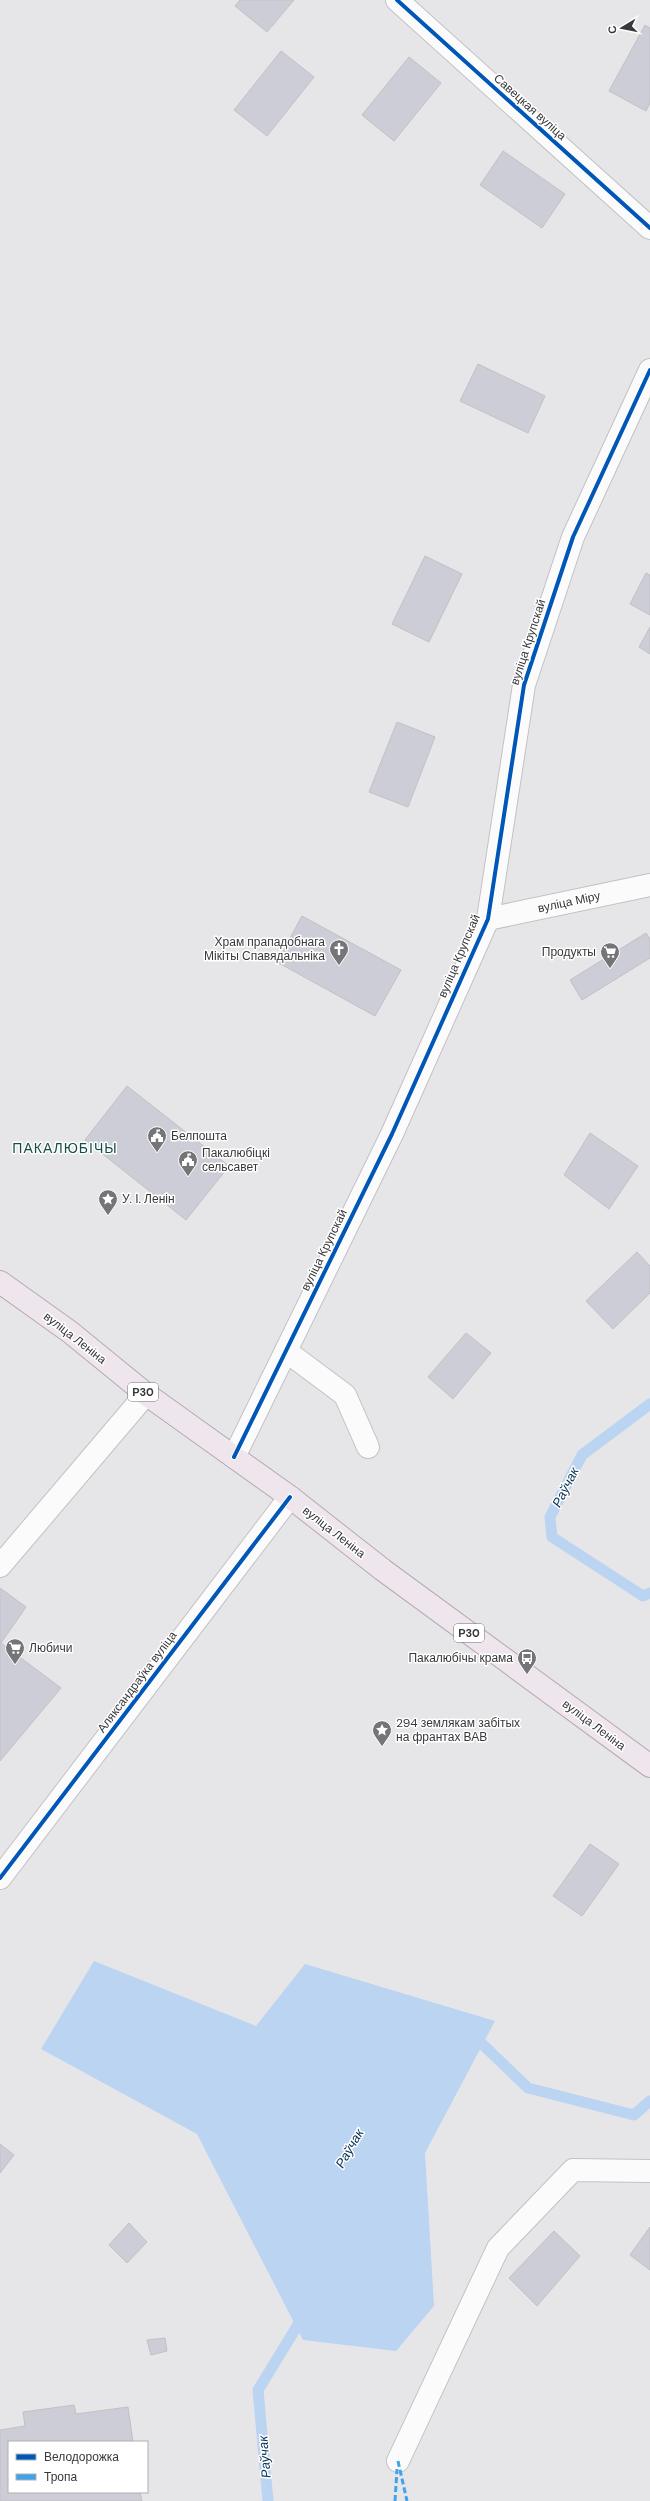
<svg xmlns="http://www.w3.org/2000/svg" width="650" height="2501" viewBox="0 0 650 2501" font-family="'DM Sans',sans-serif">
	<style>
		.water { fill: #bad4f1 }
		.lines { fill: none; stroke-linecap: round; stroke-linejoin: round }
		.stream { stroke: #bad4f1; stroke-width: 11 }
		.building { fill: #cdcdd7; stroke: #c1c1c3 }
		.minor-casing { stroke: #c2c2c4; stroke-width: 24 }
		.major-casing { stroke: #b6a9b2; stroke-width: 24 }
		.minor { stroke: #fbfbfc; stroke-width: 22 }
		.major { stroke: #eee6ec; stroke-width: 22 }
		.quiet { stroke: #3fa3ec; stroke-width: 3; stroke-dasharray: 6 3; stroke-linecap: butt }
		.cycleway-casing { stroke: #fff; stroke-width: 6 }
		.cycleway { stroke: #0057b8; stroke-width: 4 }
		.labels { text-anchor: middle; stroke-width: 3; stroke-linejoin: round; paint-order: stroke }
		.shield { fill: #fff; stroke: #747375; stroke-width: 1 }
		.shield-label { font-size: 11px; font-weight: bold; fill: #38373a }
		.street-label { font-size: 12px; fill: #38373a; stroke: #fff }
		.poi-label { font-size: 12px; fill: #38373a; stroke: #fff; text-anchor: start }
		.water-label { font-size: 13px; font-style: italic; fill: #063155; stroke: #fff }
		.quarter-label { font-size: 14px; letter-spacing: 1px; fill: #124d46; stroke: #fff }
	</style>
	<rect width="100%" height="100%" fill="#e6e6e9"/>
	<path class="water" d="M94 1961 256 2026 305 1964 495 2021 425 2153 434 2306 396 2351 303 2340 197 2134 41 2049Z"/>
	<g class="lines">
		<g class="stream">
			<path d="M650 1404 582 1455 550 1517 552 1537 643 1596 650 1593"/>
			<path d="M470 2043 478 2040 528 2088 634 2115 650 2101"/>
			<path d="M268 2501 258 2390 304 2315"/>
		</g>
	</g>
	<g class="building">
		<path d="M240 0H294L267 32 235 6Z"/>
		<path d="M645 25 650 28V103L646 111 609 91Z"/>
		<path d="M281 51 314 77 267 136 234 110Z"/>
		<path d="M409 57 441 83 394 141 362 115Z"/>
		<path d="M503 151 565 194 542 228 480 185Z"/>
		<path d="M478 364 545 396 528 433 460 401Z"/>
		<path d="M425 556 462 574 429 642 392 624Z"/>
		<path d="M646 573 650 575V615L630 604Z"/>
		<path d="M650 627V654L639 647Z"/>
		<path d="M397 722 435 737 408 807 369 792Z"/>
		<path d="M302 916 401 970 375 1016 277 962Z"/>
		<path d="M646 933 650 939V958L582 1000 570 980Z"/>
		<path d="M127 1086 229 1166 186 1220 85 1140Z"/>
		<path d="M590 1133 638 1166 609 1209 564 1175Z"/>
		<path d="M637 1252 650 1266V1293L613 1329 586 1301Z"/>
		<path d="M466 1333 491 1353 453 1399 428 1377Z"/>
		<path d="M0 1588 26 1607 1 1643 61 1688 0 1761Z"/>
		<path d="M590 1844 619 1864 582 1916 553 1896Z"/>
		<path d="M0 2144 14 2155 0 2173Z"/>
		<path d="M129 2223 147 2242 127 2263 109 2245Z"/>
		<path d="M650 2227V2270L630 2255Z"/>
		<path d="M554 2231 580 2256 537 2306 509 2278Z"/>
		<path d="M165 2338 167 2351 151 2355 147 2340Z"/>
		<path d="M74 2405 76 2414 128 2407 133 2442H9V2492H140L142 2501H0V2430L25 2426 23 2412Z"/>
	</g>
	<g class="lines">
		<defs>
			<g id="minor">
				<path d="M397 0 650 228"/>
				<path d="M488 919 650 885"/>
				<path d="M286 1351 345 1395 368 1447"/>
				<path d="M234 1457 392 1134 488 919 524 685 573 537 650 370"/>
				<path d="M0 1566 146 1394"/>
				<path d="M0 1878 290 1497"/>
				<path d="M398 2461 498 2248 573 2170 650 2171"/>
			</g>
			<path id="major" d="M0 1282 70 1332 146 1394 290 1497 383 1570 650 1766"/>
		</defs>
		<use href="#minor" class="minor-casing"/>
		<use href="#major" class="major-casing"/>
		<use href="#minor" class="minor"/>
		<use href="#major" class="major"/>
		<g class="quiet">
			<path d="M398 2461 407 2501"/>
			<path d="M395 2501 397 2469"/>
		</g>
		<defs>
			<g id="cycleway">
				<path d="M397 0 650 228"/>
				<path d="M234 1457 392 1134 488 919 524 685 573 537 650 370"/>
				<path d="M0 1878 290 1497"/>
			</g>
		</defs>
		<use href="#cycleway" class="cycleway-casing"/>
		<use href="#cycleway" class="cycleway"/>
	</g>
	<defs>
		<symbol id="church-pin" viewBox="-11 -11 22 30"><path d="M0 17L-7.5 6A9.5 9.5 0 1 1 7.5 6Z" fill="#757477" stroke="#fff"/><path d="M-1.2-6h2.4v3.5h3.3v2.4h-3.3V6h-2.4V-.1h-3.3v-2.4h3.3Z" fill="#fff"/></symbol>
		<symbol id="supermarket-pin" viewBox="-11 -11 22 30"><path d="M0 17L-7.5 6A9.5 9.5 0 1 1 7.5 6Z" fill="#757477" stroke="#fff"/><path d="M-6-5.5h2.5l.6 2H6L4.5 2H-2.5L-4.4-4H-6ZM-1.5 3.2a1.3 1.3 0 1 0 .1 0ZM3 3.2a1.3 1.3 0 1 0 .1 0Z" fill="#fff"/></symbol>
		<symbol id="civic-pin" viewBox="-11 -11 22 30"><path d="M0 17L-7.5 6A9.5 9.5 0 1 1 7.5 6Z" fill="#757477" stroke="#fff"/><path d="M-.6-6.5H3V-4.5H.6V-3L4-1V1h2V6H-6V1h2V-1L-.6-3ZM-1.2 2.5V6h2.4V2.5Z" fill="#fff"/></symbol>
		<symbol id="sight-pin" viewBox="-11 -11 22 30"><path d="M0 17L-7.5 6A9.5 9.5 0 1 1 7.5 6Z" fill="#757477" stroke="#fff"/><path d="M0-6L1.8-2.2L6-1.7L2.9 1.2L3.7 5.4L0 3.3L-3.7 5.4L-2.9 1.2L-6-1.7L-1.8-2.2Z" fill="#fff"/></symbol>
		<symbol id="bus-pin" viewBox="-11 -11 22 30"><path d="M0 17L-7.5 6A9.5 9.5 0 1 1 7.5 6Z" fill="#757477" stroke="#fff"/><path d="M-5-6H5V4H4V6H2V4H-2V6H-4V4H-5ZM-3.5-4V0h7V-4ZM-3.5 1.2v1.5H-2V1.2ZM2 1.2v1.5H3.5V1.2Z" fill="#fff"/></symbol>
	</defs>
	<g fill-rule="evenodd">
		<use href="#church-pin" x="328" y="938" width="22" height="30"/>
		<use href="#supermarket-pin" x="599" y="941" width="22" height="30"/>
		<use href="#civic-pin" x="146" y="1125" width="22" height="30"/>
		<use href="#civic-pin" x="177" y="1149" width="22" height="30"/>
		<use href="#sight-pin" x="97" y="1188" width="22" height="30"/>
		<use href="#supermarket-pin" x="4" y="1637" width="22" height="30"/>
		<use href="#bus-pin" x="516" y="1647" width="22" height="30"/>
		<use href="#sight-pin" x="371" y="1719" width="22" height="30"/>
	</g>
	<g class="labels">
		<g class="shield">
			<rect x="128" y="1383" width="30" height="18" rx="3"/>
			<rect x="454" y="1624" width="30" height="18" rx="3"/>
		</g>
		<g class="shield-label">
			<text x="143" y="1396">Р30</text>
			<text x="469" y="1637">Р30</text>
		</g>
		<g class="street-label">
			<text transform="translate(530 107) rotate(42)" y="4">Савецкая вуліца</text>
			<text transform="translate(528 642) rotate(-72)" y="4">вуліца Крупскай</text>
			<text transform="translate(569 902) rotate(-12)" y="4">вуліца Міру</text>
			<text transform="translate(459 956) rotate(-67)" y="4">вуліца Крупскай</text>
			<text transform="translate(324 1250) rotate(-64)" y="4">вуліца Крупскай</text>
			<text transform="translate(75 1338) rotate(38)" y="4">вуліца Леніна</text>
			<text transform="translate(334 1532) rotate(38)" y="4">вуліца Леніна</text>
			<text transform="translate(137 1682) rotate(-53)" y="4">Аляксандраўка вуліца</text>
			<text transform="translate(594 1725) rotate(37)" y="4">вуліца Леніна</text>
		</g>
		<g class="poi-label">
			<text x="325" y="946" text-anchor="end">Храм прападобнага<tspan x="325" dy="14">Мікіты Спавядальніка</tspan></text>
			<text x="596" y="956" text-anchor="end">Продукты</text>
			<text x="171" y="1140">Белпошта</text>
			<text x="202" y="1157">Пакалюбіцкі<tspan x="202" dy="14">сельсавет</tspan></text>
			<text x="122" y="1203">У. І. Ленін</text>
			<text x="29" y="1652">Любичи</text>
			<text x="513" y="1662" text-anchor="end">Пакалюбічы крама</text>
			<text x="396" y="1727">294 землякам забітых<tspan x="396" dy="14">на франтах ВАВ</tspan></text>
		</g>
		<g class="water-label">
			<text transform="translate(565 1487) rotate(-63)" y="5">Раўчак</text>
			<text transform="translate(349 2148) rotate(-60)" y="5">Раўчак</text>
			<text transform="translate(264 2457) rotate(-95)" y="5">Раўчак</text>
		</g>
		<g class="quarter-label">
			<text x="65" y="1153">ПАКАЛЮБІЧЫ</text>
		</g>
	</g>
	<rect x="8" y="2441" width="140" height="52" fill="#ffffff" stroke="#afafb0"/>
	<rect x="16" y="2454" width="20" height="6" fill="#0057b8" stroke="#afafb0"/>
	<text x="44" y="2461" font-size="12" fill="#38373a">Велодорожка</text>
	<rect x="16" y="2474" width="20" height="6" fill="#3fa3ec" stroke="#afafb0"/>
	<text x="44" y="2481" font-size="12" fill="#38373a">Тропа</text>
	<g transform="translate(622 28) rotate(260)" stroke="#ffffff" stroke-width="3" paint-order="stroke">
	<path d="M0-3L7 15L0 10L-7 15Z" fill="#38373a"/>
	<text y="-6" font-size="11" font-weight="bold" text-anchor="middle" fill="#38373a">С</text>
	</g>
</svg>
